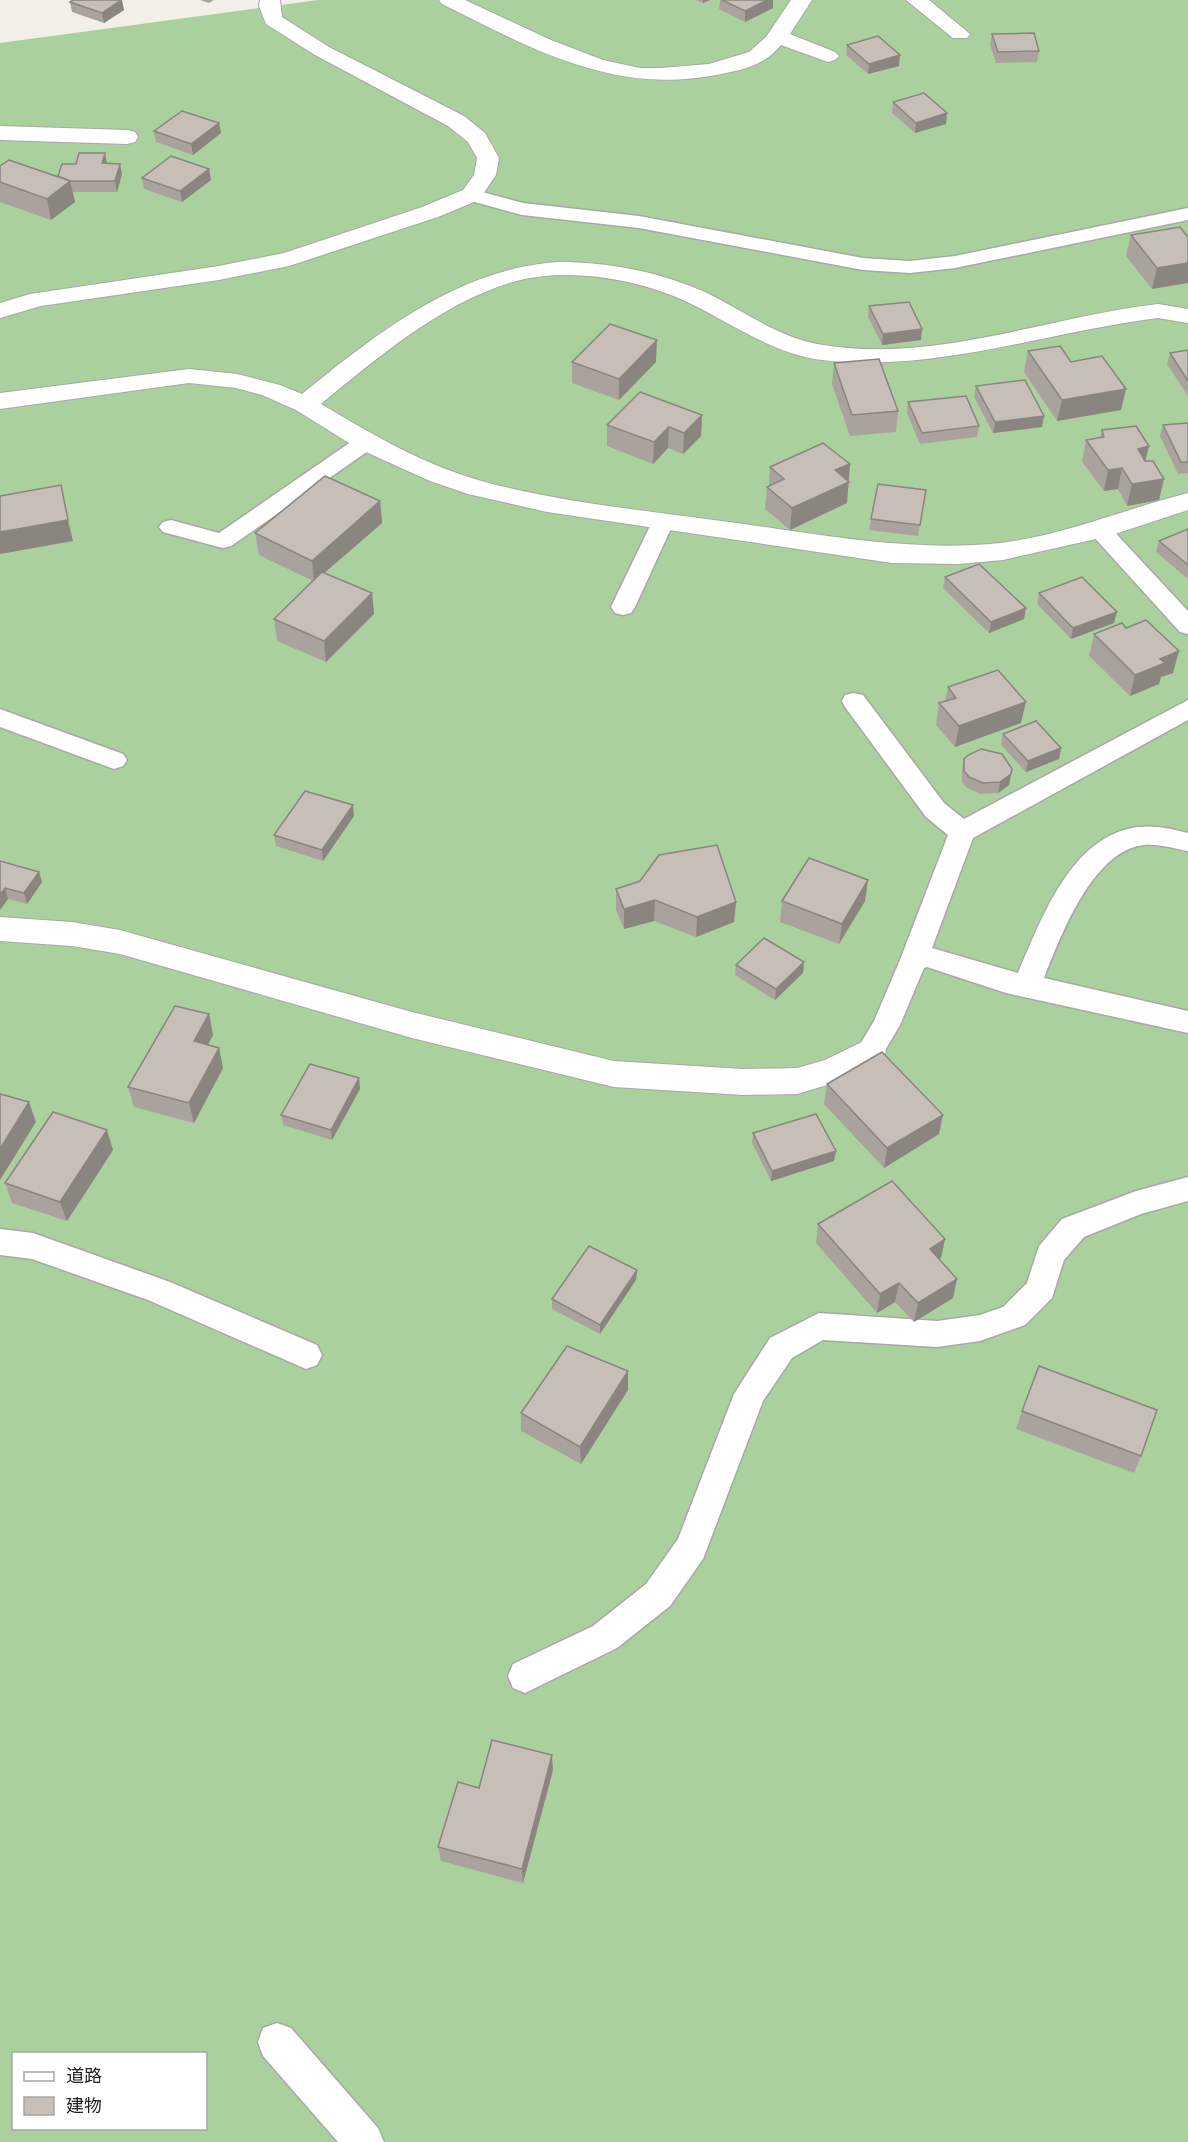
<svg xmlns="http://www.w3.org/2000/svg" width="1188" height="2142" viewBox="0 0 1188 2142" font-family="Montserrat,'Noto Sans JP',sans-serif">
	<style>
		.forest { fill: #aad09d; fill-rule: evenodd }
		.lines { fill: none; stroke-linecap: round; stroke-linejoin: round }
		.service-casing { stroke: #a8a8a8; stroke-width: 3 }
		.minor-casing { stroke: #a8a8a8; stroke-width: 2 }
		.service { fill: #fff; fill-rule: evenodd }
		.minor { fill: #fff; fill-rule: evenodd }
		.wall { fill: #aaa39d }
		.shaded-wall { fill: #8b8580 }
		.building { fill: #c6beb7; stroke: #8b8580; stroke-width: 1.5 }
	</style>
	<rect width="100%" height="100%" fill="#f1efe8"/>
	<path class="forest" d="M318 0H1188V2142H0V43ZM14 2054H206V2128H14Z"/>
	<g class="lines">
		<defs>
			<g id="service">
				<path d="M471 189 523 203 639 216 863 258 910 261 955 256 1188 208V220L955 268 910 273 863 270 639 228 522 215 464 199 461 195Z"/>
				<path d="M366 435 374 437 377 442 374 447 231 546 223 548 215 546 163 532 159 527 163 522 171 520 219 533 358 437Z"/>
				<path d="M663 515 671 517 674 522 635 607 631 613 623 615 615 613 611 607 652 522 655 517Z"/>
				<path d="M1100 523 1108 525 1188 611V634L1180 632 1092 535 1088 530 1092 525Z"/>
				<path d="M854 693 863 695 944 803 964 819 1188 700V720L973 838 932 948 1018 973C1041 920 1071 835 1138 827 1155 825 1172 829 1188 833V851C1172 848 1154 842 1138 846 1090 857 1060 938 1044 978L1188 1011V1033L1006 993 927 967 924 968 900 1025 880 1059 870 1062 860 1059 856 1051 874 1021 900 960 948 835 926 817 845 707 842 701 845 695Z"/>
				<path d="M0 709 123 754 127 760 123 766 114 769 0 727Z"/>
				<path d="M1188 1177V1201L1141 1214 1084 1237 1064 1260 1052 1298 1025 1325 980 1341 937 1347 823 1340 792 1358 763 1401 703 1559 670 1606 617 1648 525 1693 513 1688 508 1676 513 1664 593 1626 646 1584 678 1539 734 1394 770 1338 819 1313 937 1321 980 1315 1003 1307 1027 1283 1039 1246 1062 1219 1136 1191Z"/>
				<path d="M0 1229 33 1233 170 1282 317 1345 322 1355 317 1365 306 1369 148 1300 32 1259 0 1255Z"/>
				<path d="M277 2023 291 2028 378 2128 384 2142H338L263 2056 258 2042 263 2028Z"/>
			</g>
			<g id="minor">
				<path d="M260 0H280L282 17 329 47 464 116 485 133 499 158 496 175 479 200 438 217 289 266 219 280 41 306 0 318V303L30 294 219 266 284 253 422 207 463 190 474 175 477 158 468 142 448 126 315 55 266 24 259 6Z"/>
				<path d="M439 0H465L551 40 603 60 640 68H660L709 64 749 52 766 37 791 0H812L790 34 835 52 839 56 835 60 828 62 781 45C764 66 742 70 716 75 614 95 530 48 442 4Z"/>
				<path d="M906 0H929L970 34 967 38H953Z"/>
				<path d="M0 126 127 130 135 132 138 137 135 142 127 144 0 140Z"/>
				<path d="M557 262C610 262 663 272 711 295 745 312 779 337 817 344 931 365 1046 317 1158 304L1188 309V323L1158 318C1045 332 937 373 822 360 768 353 725 318 676 297 629 278 567 268 516 281 444 301 378 357 321 404 373 435 426 466 485 482 569 504 658 512 744 524 829 536 913 552 1000 543 1065 535 1125 509 1188 493V510L1109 536 1003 560 958 564 892 563 547 512 468 494 430 481 357 448 296 410 262 395 236 388 189 383 0 409V393L189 369 237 374 280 385 302 394C377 333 458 269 557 262Z"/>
				<path d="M0 917 72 922 120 930 412 1012 614 1061 743 1069 797 1068 825 1060 870 1038 882 1042 886 1051 882 1060 847 1079 797 1094 743 1095 614 1087 412 1038 120 954 72 946 0 941Z"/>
			</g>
		</defs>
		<use href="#service" class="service-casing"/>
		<use href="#minor" class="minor-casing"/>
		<use href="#service" class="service"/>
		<use href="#minor" class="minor"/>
	</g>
	<g class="wall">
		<path d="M200 0H214L209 3Z"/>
		<path d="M696 0H710L703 3Z"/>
		<path d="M720 0H773V8L745 22 719 9Z"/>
		<path d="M70 2 124 10 104 23 72 12Z"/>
		<path d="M992 34 1039 51 1037 62 996 63 990 45Z"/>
		<path d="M847 45 899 66 868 74 846 55Z"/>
		<path d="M893 102 946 124 915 133 892 113Z"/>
		<path d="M219 123 221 133 193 155 156 142 154 131Z"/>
		<path d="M107 163 122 174 117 192H73L75 202 51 220 0 202V166L58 176Z"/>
		<path d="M209 169 211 180 182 202 144 189 142 178Z"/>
		<path d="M1131 235 1188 237 1152 289 1126 256Z"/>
		<path d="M869 306 921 340 882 345 868 317Z"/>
		<path d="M1188 350V396L1167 364 1170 353Z"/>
		<path d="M1028 351 1121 410 1057 421 1024 372Z"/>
		<path d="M572 362H656L619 400 572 383Z"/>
		<path d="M834 363 898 411 896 432 850 436 832 384Z"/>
		<path d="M976 386 1044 416 1042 427 993 433 974 397Z"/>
		<path d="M908 402 979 426 977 437 920 444 907 413Z"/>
		<path d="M702 415 701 436 683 454 668 448 653 464 607 446V425Z"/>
		<path d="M1188 423V473L1178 474 1160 436 1163 425Z"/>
		<path d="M1102 430 1149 446 1145 461 1159 500 1127 506 1118 489 1104 491 1082 462 1086 440 1100 438Z"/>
		<path d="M850 464 847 503 790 530 765 509 767 487 769 486 770 467Z"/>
		<path d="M926 490 918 536 869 530 871 519Z"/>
		<path d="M380 501 382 523 324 573 372 593 374 614 326 662 277 641 274 619 313 581 259 555 255 533Z"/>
		<path d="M1188 529V579L1156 552 1159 541Z"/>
		<path d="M945 577 1024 619 989 633 943 588Z"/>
		<path d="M1039 593 1114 623 1071 639 1037 604Z"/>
		<path d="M1094 634 1173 673 1161 677 1159 684 1130 696 1089 656Z"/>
		<path d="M948 687 1021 723 955 747 936 725 939 703 945 701Z"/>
		<path d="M1003 734 1061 748 1059 759 1026 772 1001 745Z"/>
		<path d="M964 759 1012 769 1009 785 998 793 981 794 967 788 962 782V770Z"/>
		<path d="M354 816 323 861 276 846 274 835Z"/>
		<path d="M0 861 39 872 42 882 27 904 8 899 0 910Z"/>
		<path d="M616 889 734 922 696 937 654 921 624 929 616 910Z"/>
		<path d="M782 901H865L839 944 780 922Z"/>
		<path d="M804 962 803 973 775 1000 735 975 736 965Z"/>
		<path d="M209 1014 213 1035 208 1045 219 1048 223 1068 194 1123 134 1107 128 1087Z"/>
		<path d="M359 1078 360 1089 332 1140 283 1125 281 1115Z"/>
		<path d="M827 1084 939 1134 884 1168 824 1104Z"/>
		<path d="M753 1133 836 1151 834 1161 771 1181 752 1143Z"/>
		<path d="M113 1150 67 1221 12 1203 5 1183Z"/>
		<path d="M818 1224 945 1239 941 1258 939 1259 953 1298 914 1322 895 1302 877 1313 816 1243Z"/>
		<path d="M637 1270 636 1280 600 1334 552 1309V1299Z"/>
		<path d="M628 1371V1390L581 1464 521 1431V1413Z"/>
		<path d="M1022 1411 1141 1456 1134 1473 1016 1429Z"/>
		<path d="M553 1770 523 1883 441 1861 438 1847 479 1788Z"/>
	</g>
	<g class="shaded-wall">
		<path d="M122 0 124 10 104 23 102 13Z"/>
		<path d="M703 0H710L703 3Z"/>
		<path d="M767 0H773V8L745 22V11Z"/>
		<path d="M900 55 899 66 868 74 869 64Z"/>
		<path d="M947 113 946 124 915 133 916 123Z"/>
		<path d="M219 123 221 133 193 155 191 144Z"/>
		<path d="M105 153 107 164 102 163Z"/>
		<path d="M120 164 122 174 117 192 115 181Z"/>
		<path d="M209 169 211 180 182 202 180 191Z"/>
		<path d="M70 181 75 202 51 220 47 199Z"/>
		<path d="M1188 263V283L1152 289 1157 268Z"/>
		<path d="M922 329 921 340 882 345 883 334Z"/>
		<path d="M657 340 656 362 619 400V379Z"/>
		<path d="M1126 389 1121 410 1057 421 1062 400Z"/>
		<path d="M702 415 701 436 683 454 684 433Z"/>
		<path d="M1044 416 1042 427 993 433 995 422Z"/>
		<path d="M669 427 668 448 653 464 654 442Z"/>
		<path d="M1149 446 1144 467 1138 449Z"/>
		<path d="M850 464 847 503 790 530 792 508 835 470Z"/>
		<path d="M1122 468 1118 489 1104 491 1108 470Z"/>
		<path d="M1164 479 1159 500 1127 506 1132 484Z"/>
		<path d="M380 501 382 523 314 582 312 561Z"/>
		<path d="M68 520 73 541 0 554V532Z"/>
		<path d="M372 593 374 614 326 662 324 641Z"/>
		<path d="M1026 608 1024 619 989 633 991 622Z"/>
		<path d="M1117 612 1114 623 1071 639 1073 628Z"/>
		<path d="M1179 651 1173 673 1161 677 1159 684 1130 696 1135 675 1160 659Z"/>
		<path d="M1026 702 1021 723 955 747 959 726Z"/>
		<path d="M1061 748 1059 759 1026 772 1028 761Z"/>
		<path d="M1011 774 1009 785 998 793 1000 782Z"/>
		<path d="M353 805 354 816 323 861 322 850Z"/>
		<path d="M39 872 42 882 27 904 24 893Z"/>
		<path d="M868 880 865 901 839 944 842 924Z"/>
		<path d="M5 888 8 899 0 910V895Z"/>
		<path d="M655 900 654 921 624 929V909Z"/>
		<path d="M736 902 734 922 696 937 697 917Z"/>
		<path d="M804 962 803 973 775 1000 776 989Z"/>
		<path d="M209 1014 213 1035 199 1062 194 1041Z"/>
		<path d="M219 1048 223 1068 194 1123 189 1103Z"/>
		<path d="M359 1078 360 1089 332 1140 331 1130Z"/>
		<path d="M29 1102 36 1122 0 1180V1149Z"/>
		<path d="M943 1115 939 1134 884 1168 887 1148Z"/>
		<path d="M107 1130 113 1150 67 1221 60 1202Z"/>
		<path d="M836 1151 834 1161 771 1181 772 1171Z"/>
		<path d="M945 1239 941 1258 925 1268 930 1249Z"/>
		<path d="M637 1270 636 1280 600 1334V1325Z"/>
		<path d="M957 1279 953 1298 914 1322 918 1303Z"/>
		<path d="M899 1283 895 1302 877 1313 880 1294Z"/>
		<path d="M628 1371V1390L581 1464 580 1447Z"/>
		<path d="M552 1755 553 1770 523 1883 522 1869Z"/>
	</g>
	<g class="building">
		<path d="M73 0H121L102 13 70 2Z"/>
		<path d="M722 0H767L745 11Z"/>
		<path d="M1034 33 1039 51 998 52 992 34Z"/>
		<path d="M878 36 900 55 869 64 847 45Z"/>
		<path d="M924 93 947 113 916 123 893 102Z"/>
		<path d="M182 111 219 123 191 144 154 131Z"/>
		<path d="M79 153H105L102 163 120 164 115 181H70L58 176 62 164H76Z"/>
		<path d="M171 156 209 169 180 191 142 178Z"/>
		<path d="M9 160 70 181 47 199 0 182V166Z"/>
		<path d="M1180 227 1188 237V263L1157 268 1131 235Z"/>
		<path d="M909 302 922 329 883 334 869 306Z"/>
		<path d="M610 324 657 340 619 379 572 362Z"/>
		<path d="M1060 346 1071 362 1102 356 1126 389 1062 400 1028 351Z"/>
		<path d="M1188 350V381L1170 353Z"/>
		<path d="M879 359 898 411 852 415 834 363Z"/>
		<path d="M1025 380 1044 416 995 422 976 386Z"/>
		<path d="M640 392 702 415 684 433 669 427 654 442 607 425Z"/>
		<path d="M966 396 979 426 922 433 908 402Z"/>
		<path d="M1188 423V462H1181L1163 425Z"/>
		<path d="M1136 426 1149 446 1138 449 1145 461H1153L1164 479 1132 484 1122 468 1108 470 1086 440 1104 437 1102 430Z"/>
		<path d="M823 443 850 464 835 470 849 482 792 508 767 487 784 479 770 467Z"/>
		<path d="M325 476 380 501 312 561 255 533Z"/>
		<path d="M878 484 926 490 920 525 871 519Z"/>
		<path d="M61 485 68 520 0 532V496Z"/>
		<path d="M1188 529V565L1159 541Z"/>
		<path d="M979 564 1026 608 991 622 945 577Z"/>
		<path d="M322 572 372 593 324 641 274 619Z"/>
		<path d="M1082 577 1117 612 1073 628 1039 593Z"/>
		<path d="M1146 620 1179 651 1160 659 1165 663 1135 675 1094 634 1122 623 1126 628Z"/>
		<path d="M998 670 1026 702 959 726 939 703 956 698 948 687Z"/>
		<path d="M1036 721 1061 748 1028 761 1003 734Z"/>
		<path d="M981 749 1002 754 1012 769 1011 774 1000 782 983 783 969 777 964 771V759L968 755Z"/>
		<path d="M305 791 353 805 322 850 274 835Z"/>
		<path d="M717 845 736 902 697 917 655 900 624 909 616 889 640 881 659 855Z"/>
		<path d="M809 858 868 880 842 924 782 901Z"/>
		<path d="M0 861 39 872 24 893 5 888 0 895Z"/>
		<path d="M764 938 804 962 776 989 736 965Z"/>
		<path d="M175 1006 209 1014 194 1041 219 1048 189 1103 128 1087Z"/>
		<path d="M882 1052 943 1115 887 1148 827 1084Z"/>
		<path d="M310 1064 359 1078 331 1130 281 1115Z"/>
		<path d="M0 1094 29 1102 0 1149Z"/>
		<path d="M53 1112 107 1130 60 1202 5 1183Z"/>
		<path d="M816 1114 836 1151 772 1171 753 1133Z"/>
		<path d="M892 1181 945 1239 930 1249 957 1279 918 1303 899 1283 880 1294 818 1224Z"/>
		<path d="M589 1246 637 1270 600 1325 552 1299Z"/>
		<path d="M567 1346 628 1371 580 1447 521 1413Z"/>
		<path d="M1039 1366 1157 1410 1141 1456 1022 1411Z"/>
		<path d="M492 1740 552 1755 522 1869 438 1847 458 1782 479 1788Z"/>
	</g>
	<rect x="12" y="2052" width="195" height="78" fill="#ffffff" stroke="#a6a6a6" stroke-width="1.5"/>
	<rect x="24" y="2072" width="30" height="9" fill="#ffffff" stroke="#a6a6a6" stroke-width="1.5"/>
	<text x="66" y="2082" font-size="18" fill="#212121">道路</text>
	<rect x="24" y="2097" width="30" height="18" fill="#c6beb7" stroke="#a6a6a6" stroke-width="1.5"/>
	<text x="66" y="2112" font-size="18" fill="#212121">建物</text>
</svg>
